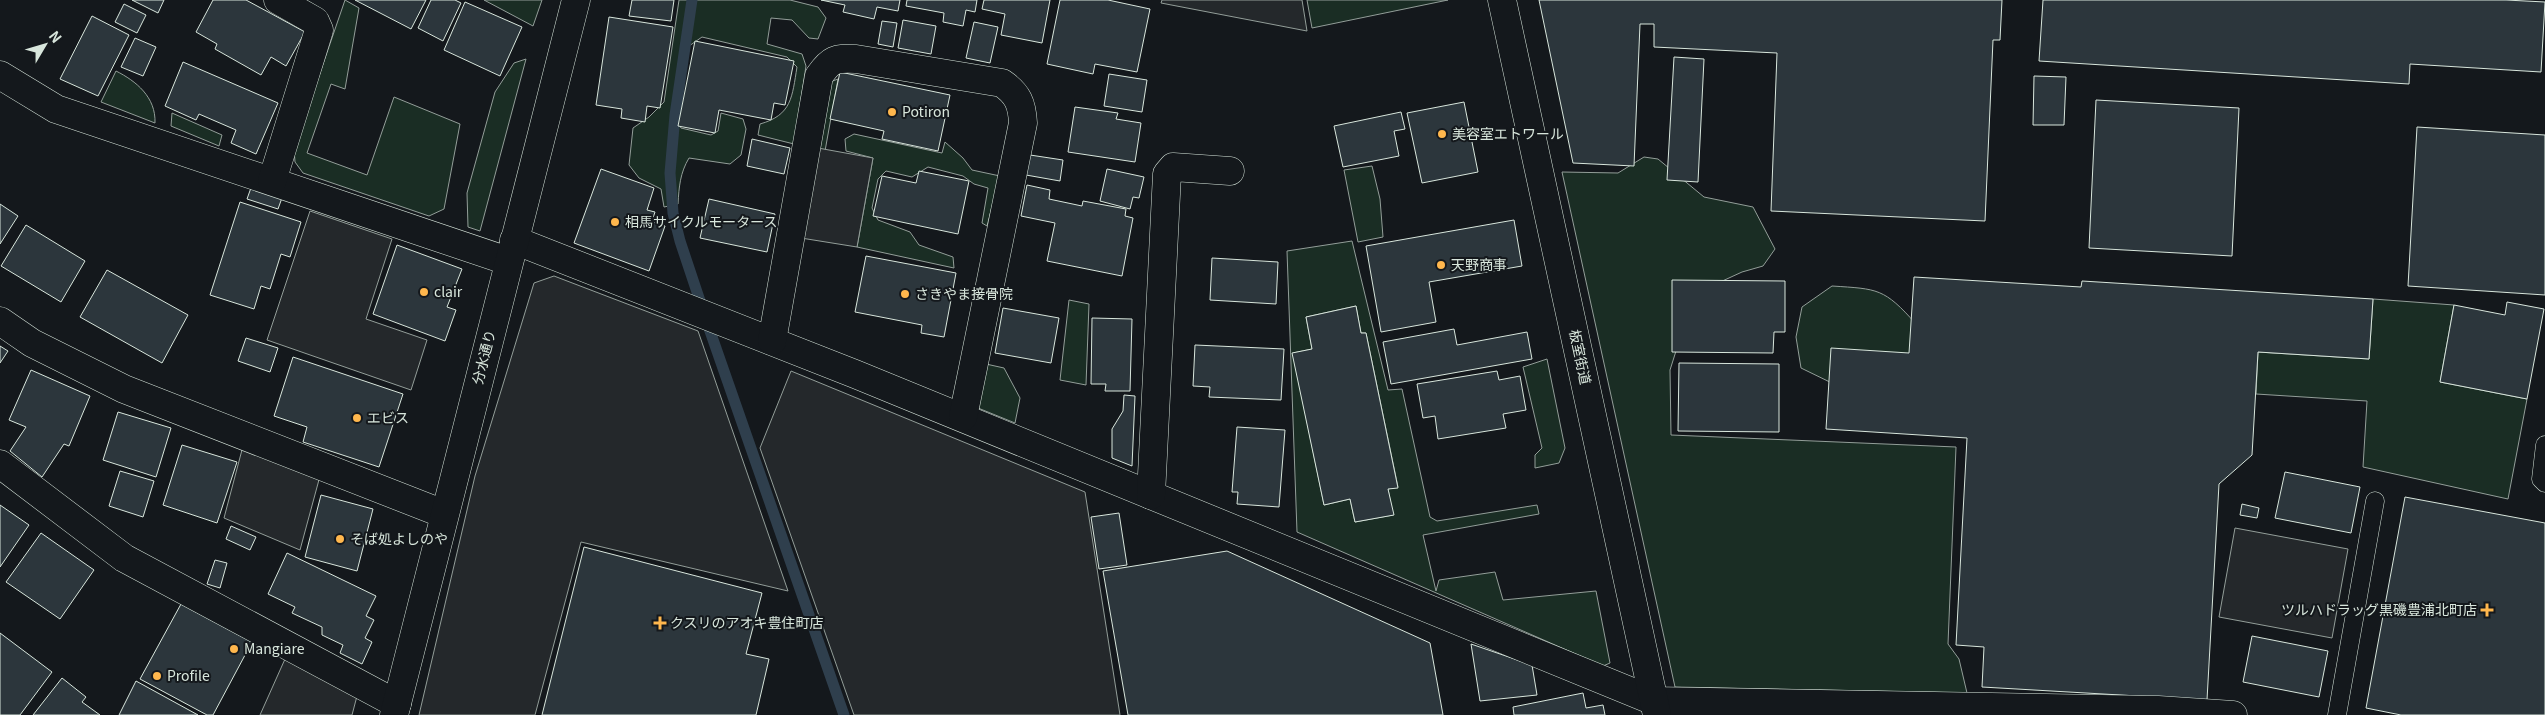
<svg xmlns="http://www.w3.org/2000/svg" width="2545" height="715" viewBox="0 0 2545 715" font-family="Georgia,'Noto Sans JP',serif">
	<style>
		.green { fill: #1a2d24; stroke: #939e99; fill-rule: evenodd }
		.parking { fill: #24282b; stroke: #939e99 }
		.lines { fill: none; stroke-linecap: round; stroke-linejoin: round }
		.stream { stroke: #2f3f4d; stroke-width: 11 }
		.building { fill: #2c363c; stroke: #d8e6dc }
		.service-casing { stroke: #d8e6dc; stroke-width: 19 }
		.minor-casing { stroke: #d8e6dc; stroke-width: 29 }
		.tertiary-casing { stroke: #d8e6dc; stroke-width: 29 }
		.secondary-casing { stroke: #d8e6dc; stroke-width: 29 }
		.service { stroke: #14181c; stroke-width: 18 }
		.minor { stroke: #14181c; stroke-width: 28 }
		.tertiary { stroke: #14181c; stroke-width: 28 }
		.secondary { stroke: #14181c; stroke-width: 28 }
		.poi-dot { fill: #ffb74d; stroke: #14181c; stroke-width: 2 }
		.labels { text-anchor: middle; stroke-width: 4; stroke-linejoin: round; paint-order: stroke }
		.poi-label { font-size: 14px; fill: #d8e6dc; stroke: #14181c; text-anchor: start }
		.street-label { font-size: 14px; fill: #d8e6dc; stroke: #14181c }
	</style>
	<rect width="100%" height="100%" fill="#14181c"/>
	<g class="green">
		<path d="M345 0 359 8 345 89 331 84 307 153 367 175 394 97 460 124 444 209 429 216 303 173 295 162 294 149Z"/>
		<path d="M484 0H542L533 26Z"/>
		<path d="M679 0H790L818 7 826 18 818 39 809 38 792 20 771 18 767 44 802 54 806 66 794 144 758 135 760 124C792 115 792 97 797 67L787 57 702 37 689 46 677 121 681 128 711 135 718 131 721 113 743 119 746 129 741 155 730 164 689 158C680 173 679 187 678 204L664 207 661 189 639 178 629 165 633 128 649 117 664 102Z"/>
		<path d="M1307 0H1448L1312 28Z"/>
		<path d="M526 59 480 231 468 227 467 193 495 92 514 63Z"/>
		<path d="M116 71C136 81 156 97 155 123L101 102Z"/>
		<path d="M838 79 825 151 818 148 830 82Z"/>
		<path d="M172 113 222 135 219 146 171 126Z"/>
		<path d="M854 134 942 153 945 142 963 158 972 170 1000 176 987 226 982 223 988 188 974 184 963 176 928 167 912 177 886 171 878 179 872 208 878 220 910 232 919 245 953 257 954 268 857 247 873 158 846 151 845 139Z"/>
		<path d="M1644 157 1658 159 1704 197 1753 207 1775 249 1763 266 1742 272 1694 294 1670 370 1671 435 1956 447 1948 644 1959 659 1967 693 1675 687 1562 172 1618 173Z"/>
		<path d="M1372 166 1380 199 1383 237 1358 242 1344 170Z"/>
		<path d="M1352 241 1388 390 1402 389 1430 517 1437 521 1537 505 1539 514 1423 535 1436 591 1439 580 1495 572 1503 600 1596 591 1610 663 1603 666 1297 532 1287 251ZM1356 306 1361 333H1366L1398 487 1388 489 1393 515 1355 522 1350 499 1324 505 1293 353 1312 349 1306 317Z"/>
		<path d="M1832 286C1878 289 1884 288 1916 324L1907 366 1838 386 1801 368 1796 337 1802 307Z"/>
		<path d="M2373 299 2454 305 2440 382 2527 399 2508 499 2363 467 2367 401 2256 394 2258 352 2369 359Z"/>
		<path d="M1069 300 1089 304 1086 385 1060 380Z"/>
		<path d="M1547 359 1565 448 1559 463 1535 468V455L1542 448 1523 367Z"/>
		<path d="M986 364 1004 368 1020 398 1015 423 978 408Z"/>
	</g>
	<g class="parking">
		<path d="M1162 0H1302L1307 31 1161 3Z"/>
		<path d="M818 148 873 158 857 247 801 238Z"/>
		<path d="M310 211 392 239 366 319 427 340 411 390 267 340Z"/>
		<path d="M554 276 698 331 788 591 581 542 535 715H419L475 476 534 283Z"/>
		<path d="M791 371 1085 492 1120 715H854L760 448Z"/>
		<path d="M243 446 320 476 300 550 224 518Z"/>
		<path d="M2235 528 2348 549 2332 638 2219 617Z"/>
		<path d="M285 659 357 696 352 715H260Z"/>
	</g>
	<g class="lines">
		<path class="stream" d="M692 0 675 115 670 173 673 213 680 241 710 331 844 715"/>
	</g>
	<g class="building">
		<path d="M132 0H164L158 13Z"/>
		<path d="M213 0H246L305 32 286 66 271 57 261 75 215 49 217 44 196 32Z"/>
		<path d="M355 0H426L411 29Z"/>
		<path d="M431 0H455L461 3 443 41 418 28Z"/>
		<path d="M632 0H674L671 21 629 16Z"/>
		<path d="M821 0H900L898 11 877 7 874 19 843 12 845 5Z"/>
		<path d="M907 0H977L975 12 966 10 963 26 943 22 944 13 906 6Z"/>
		<path d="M984 0H1050L1042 43 1001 35 1005 14 982 9Z"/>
		<path d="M1060 0H1108L1150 9 1137 72 1095 64 1093 74 1047 64Z"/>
		<path d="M1539 0H2002L2000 40H1993L1985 221 1771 211 1777 53 1654 47V24H1640L1634 166 1573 163Z"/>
		<path d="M2043 0H2506L2545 2 2541 72 2410 64 2409 84 2039 61Z"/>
		<path d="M465 2 522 27 500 76 444 50Z"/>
		<path d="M124 4 146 15 137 33 115 22Z"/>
		<path d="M92 16 129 35 98 96 60 79Z"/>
		<path d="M609 17 673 27 660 108 647 106 645 122 621 118 622 109 596 105Z"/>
		<path d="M903 20 936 26 931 54 898 48Z"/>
		<path d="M882 21 897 23 893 47 878 44Z"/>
		<path d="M974 22 998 27 990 63 966 58Z"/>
		<path d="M135 38 156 47 143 76 121 67Z"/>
		<path d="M695 41 794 61 785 105 774 103 771 120 719 110 715 133 678 126Z"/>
		<path d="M1674 57 1704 59 1698 182 1667 180Z"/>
		<path d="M183 62 278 103 256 154 231 143 236 130 199 114 196 120 165 106Z"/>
		<path d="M840 72 950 95 938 151 882 139 884 131 830 119Z"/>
		<path d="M1109 74 1147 80 1142 112 1104 106Z"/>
		<path d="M2034 76 2066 77 2064 125H2033Z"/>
		<path d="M2096 100 2239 108 2232 256 2089 248Z"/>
		<path d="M1464 102 1478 172 1422 183 1407 113Z"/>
		<path d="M1075 107 1118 113 1116 119 1141 123 1135 162 1068 152Z"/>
		<path d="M1401 112 1405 129 1394 131 1399 156 1343 167 1334 126Z"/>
		<path d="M2417 127 2545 135V295L2408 286Z"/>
		<path d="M752 139 790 148 784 174 747 166Z"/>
		<path d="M1030 155 1063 160 1060 181 1026 175Z"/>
		<path d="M601 169 654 188 647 210 655 212 652 221 665 226 649 271 574 243Z"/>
		<path d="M1107 169 1144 177 1139 198 1133 197 1130 209 1100 201Z"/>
		<path d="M919 171 969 181 958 234 873 216 882 176 916 183Z"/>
		<path d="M252 185 283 195 278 209 247 199Z"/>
		<path d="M1027 185 1050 190 1049 199 1082 206 1083 201 1126 209 1125 216 1133 218 1122 276 1047 261 1055 223 1021 216Z"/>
		<path d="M709 199 775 214 767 252 700 238Z"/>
		<path d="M240 202 301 222 290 257 281 254 270 289 261 286 254 309 210 295Z"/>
		<path d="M0 204 18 216 0 244Z"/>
		<path d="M1514 220 1522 266 1429 282 1436 322 1381 332 1366 246Z"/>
		<path d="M26 225 85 261 61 302 1 266Z"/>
		<path d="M397 245 462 269 447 307 456 310 445 341 373 314Z"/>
		<path d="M866 256 956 273 944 337 921 333 922 325 855 312Z"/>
		<path d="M1212 258 1278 262 1276 304 1210 300Z"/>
		<path d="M107 270 188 315 162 363 80 317Z"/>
		<path d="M1914 277 2081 287 2082 281 2373 299 2369 359 2258 352 2252 455 2219 484 2207 700 1982 687 1984 647 1956 645 1967 438 1826 429 1831 348 1909 353Z"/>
		<path d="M1672 280 1785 281V332H1774L1773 353 1672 352Z"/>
		<path d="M2507 302 2544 309 2527 399 2440 382 2454 305 2505 315Z"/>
		<path d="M1356 306 1361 333H1366L1398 488 1388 489 1394 515 1355 522 1350 499 1324 505 1292 353 1312 349 1306 317Z"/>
		<path d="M1003 308 1059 318 1051 363 995 353Z"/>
		<path d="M1092 318 1132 319 1130 391H1105L1106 384H1091Z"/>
		<path d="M1454 329 1457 345 1527 332 1532 359 1391 384 1383 342Z"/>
		<path d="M246 338 278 348 270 372 238 361Z"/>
		<path d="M1195 345 1284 349 1281 400 1209 397 1210 387 1193 386Z"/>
		<path d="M0 346 8 351 0 363Z"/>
		<path d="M293 357 403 394 379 467 303 442 307 427 274 416Z"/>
		<path d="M1679 363 1779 364V432L1678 431Z"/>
		<path d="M31 370 90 396 69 446 64 444 42 477 10 451 26 427 9 420Z"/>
		<path d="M1497 371 1499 380 1520 376 1526 410 1503 414 1506 428 1438 439 1435 416 1423 418 1417 384Z"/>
		<path d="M1124 395 1135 396 1132 466 1112 458V429L1123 411Z"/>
		<path d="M118 412 171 428 156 477 103 460Z"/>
		<path d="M1237 427 1285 430 1279 507 1237 504 1238 492H1232Z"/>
		<path d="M182 445 237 462 217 523 163 505Z"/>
		<path d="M120 471 154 481 143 517 109 506Z"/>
		<path d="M2285 472 2360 487 2351 533 2275 518Z"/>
		<path d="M321 495 373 509 357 571 305 557Z"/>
		<path d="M2405 497 2545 523V715H2401L2366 708Z"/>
		<path d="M2242 504 2259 508 2257 518 2240 515Z"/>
		<path d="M0 505 29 525 0 567Z"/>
		<path d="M1119 513 1127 565 1099 569 1091 517Z"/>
		<path d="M231 526 256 537 250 550 226 539Z"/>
		<path d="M41 533 94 570 60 619 6 582Z"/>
		<path d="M584 547 762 593 746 654 769 659 756 715H542Z"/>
		<path d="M1227 551 1430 643 1443 715H1128L1103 571Z"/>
		<path d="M287 553 376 596 366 616 374 620 365 638 372 642 362 664 340 653 343 645 322 635V627L292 613 295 607 268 594Z"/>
		<path d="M215 560 227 563 220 588 207 584Z"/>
		<path d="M181 604 252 642 213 715H207L140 679Z"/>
		<path d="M0 633 52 672 20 715H0Z"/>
		<path d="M2252 636 2328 651 2319 697 2243 682Z"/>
		<path d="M1471 644 1532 665 1537 695 1480 701Z"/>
		<path d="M62 678 86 697 82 702 100 715H33Z"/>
		<path d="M136 681 198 715H119Z"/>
		<path d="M1583 693 1586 708 1603 705 1605 715H1514L1513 707Z"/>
	</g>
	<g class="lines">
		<defs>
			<g id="service">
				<path d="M2545 445 2541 479 2545 483"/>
				<path d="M2337 715 2375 501"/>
			</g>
			<g id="minor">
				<path d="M0 75 56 109 508 261"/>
				<path d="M272 181 319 30 315 21 278 0"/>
				<path d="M514 240 855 374 1654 701 2158 710 2233 715"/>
				<path d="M0 321 32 343 124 389 444 514"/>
				<path d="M772 341 819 76C831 59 835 58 856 59L1002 83C1018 94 1022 104 1023 123L963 417"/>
				<path d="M0 464 124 558 397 704"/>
				<path d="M1151 495 1167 174 1173 167 1230 171"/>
			</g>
			<path id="tertiary" d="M394 715 576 0"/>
			<path id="secondary" d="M1502 0 1657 715"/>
		</defs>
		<use href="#service" class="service-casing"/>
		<use href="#minor" class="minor-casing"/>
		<use href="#tertiary" class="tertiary-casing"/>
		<use href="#secondary" class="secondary-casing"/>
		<use href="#service" class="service"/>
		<use href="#minor" class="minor"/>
		<use href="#tertiary" class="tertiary"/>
		<use href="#secondary" class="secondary"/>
	</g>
	<g class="poi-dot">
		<circle cx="892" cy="112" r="5"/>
		<circle cx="1442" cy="134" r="5"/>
		<circle cx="615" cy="222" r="5"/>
		<circle cx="1441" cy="265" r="5"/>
		<circle cx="424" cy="292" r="5"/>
		<circle cx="905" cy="294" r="5"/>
		<circle cx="357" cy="418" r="5"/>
		<circle cx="340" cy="539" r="5"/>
		<path d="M2484.5 602.5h5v5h5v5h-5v5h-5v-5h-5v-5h5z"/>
		<path d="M657.5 615.5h5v5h5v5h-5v5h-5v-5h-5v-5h5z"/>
		<circle cx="234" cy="649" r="5"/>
		<circle cx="157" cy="676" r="5"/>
	</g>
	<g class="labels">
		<g class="poi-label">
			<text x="902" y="117">Potiron</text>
			<text x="1452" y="139">美容室エトワール</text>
			<text x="625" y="227">相馬サイクルモータース</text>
			<text x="1451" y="270">天野商事</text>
			<text x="434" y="297">clair</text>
			<text x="915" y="299">さきやま接骨院</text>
			<text x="367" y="423">エビス</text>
			<text x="350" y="544">そば処よしのや</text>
			<text x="2477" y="615" text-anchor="end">ツルハドラッグ黒磯豊浦北町店</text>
			<text x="670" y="628">クスリのアオキ豊住町店</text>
			<text x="244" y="654">Mangiare</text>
			<text x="167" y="681">Profile</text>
		</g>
		<g class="street-label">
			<text transform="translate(484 357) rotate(-76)" y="5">分水通り</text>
			<text transform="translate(1580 357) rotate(78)" y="5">板室街道</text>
		</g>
	</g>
	<g transform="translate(45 45) rotate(52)" stroke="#14181c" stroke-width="4" paint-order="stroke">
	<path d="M0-4L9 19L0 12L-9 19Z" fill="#d8e6dc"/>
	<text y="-8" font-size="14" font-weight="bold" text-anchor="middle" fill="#d8e6dc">N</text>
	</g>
</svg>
